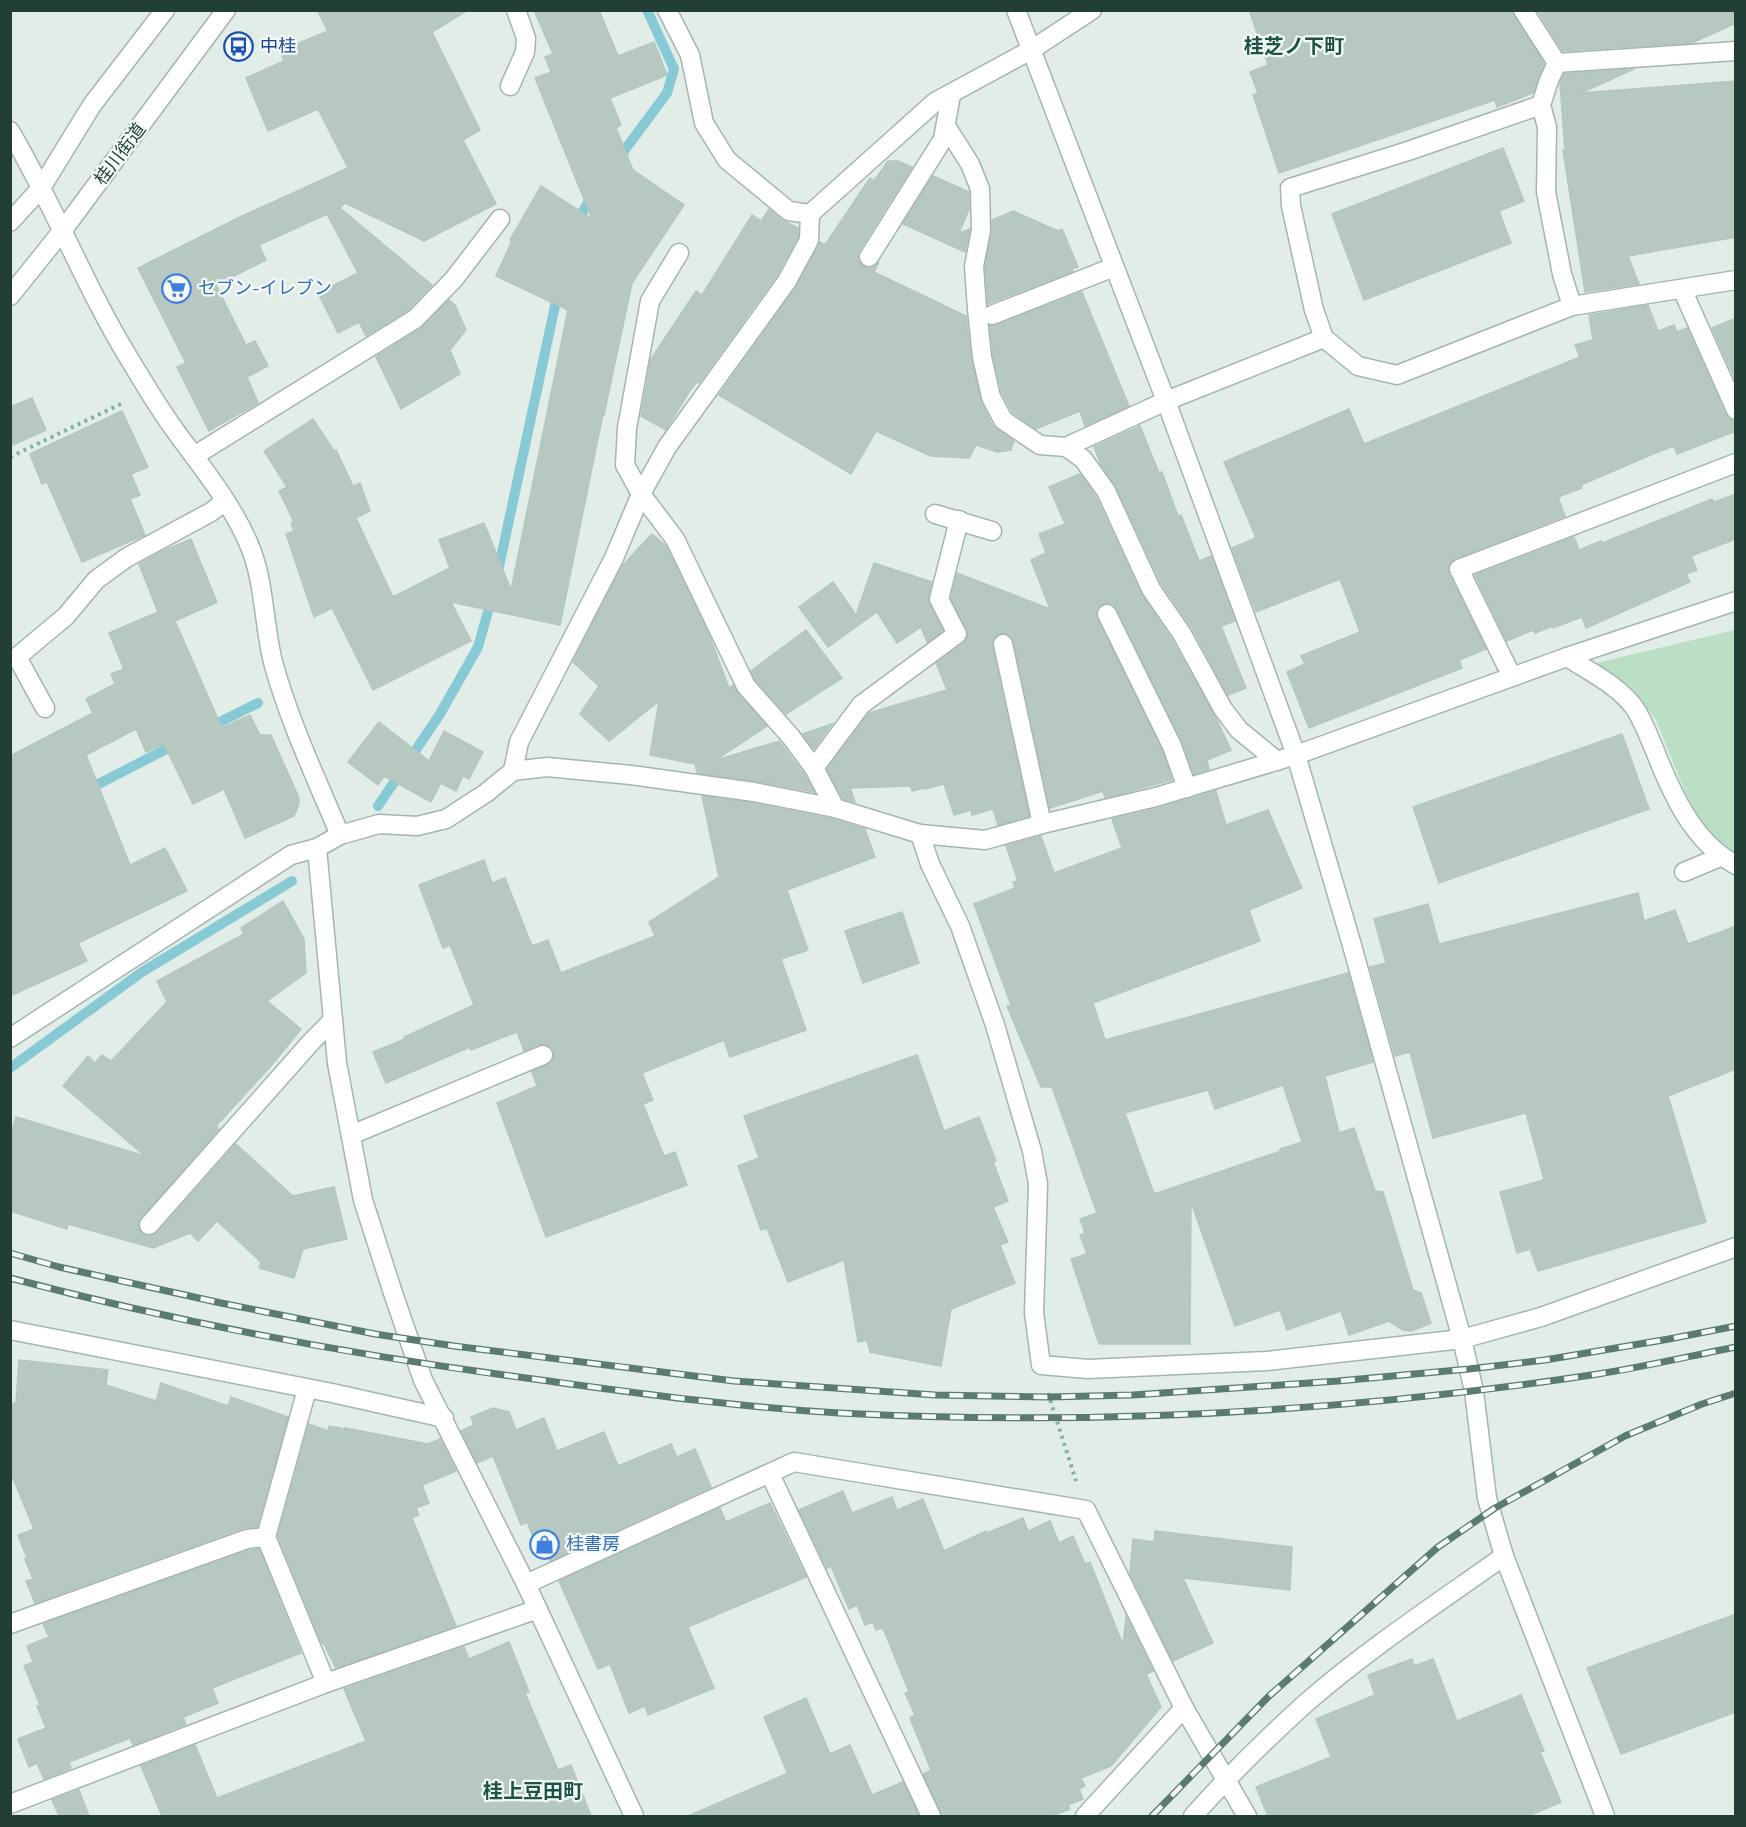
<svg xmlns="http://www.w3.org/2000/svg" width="1746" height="1827" viewBox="0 0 1746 1827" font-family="Mulish,'Noto Sans JP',sans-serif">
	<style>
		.green { fill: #badfc4 }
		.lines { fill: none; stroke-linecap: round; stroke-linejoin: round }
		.stream { stroke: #87cad5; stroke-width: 10 }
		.building { fill: #b7c8c1; stroke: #b4c7bf; stroke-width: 1.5; fill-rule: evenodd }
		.service-casing { stroke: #a4b5af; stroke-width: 21 }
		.minor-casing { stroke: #a4b5af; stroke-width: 21 }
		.tertiary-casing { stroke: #a4b5af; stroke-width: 21 }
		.path { stroke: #81b2a2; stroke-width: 4; stroke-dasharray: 3 4.5; stroke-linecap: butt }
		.service { stroke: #fff; stroke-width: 18 }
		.minor { stroke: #fff; stroke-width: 18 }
		.tertiary { stroke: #fff; stroke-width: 18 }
		.rail-casing { stroke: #5b7b72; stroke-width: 7 }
		.rail { stroke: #f3f9f6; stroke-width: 4.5; stroke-dasharray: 14; stroke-linecap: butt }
		.labels { text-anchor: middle; stroke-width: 4.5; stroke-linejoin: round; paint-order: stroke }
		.transit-label { font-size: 18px; fill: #164399; stroke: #f3f9f6; text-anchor: start }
		.street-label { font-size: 18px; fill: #213f37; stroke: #f3f9f6 }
		.shop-label { font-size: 18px; fill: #366cbe; stroke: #f3f9f6; text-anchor: start }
		.neighbourhood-label { font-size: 20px; font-weight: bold; fill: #1c5345; stroke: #f3f9f6 }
	</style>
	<rect width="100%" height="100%" fill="#e2ede8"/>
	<path class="green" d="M1735 630V855L1719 845 1693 812 1656 720 1630 687 1592 669 1596 663Z"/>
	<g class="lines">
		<g class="stream">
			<path d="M618 159 667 93 674 69 647 10"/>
			<path d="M575 225 593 194"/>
			<path d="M497 576 558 292"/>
			<path d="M208 728 258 703"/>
			<path d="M85 791 178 743"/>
			<path d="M378 806 440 714 478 647 492 597"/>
			<path d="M10 1068 142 972 292 881"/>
		</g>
	</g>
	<g class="building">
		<path d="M317 10H468L432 32 480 130 463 140 496 204 424 241 345 203 340 208 432 285 408 310 366 336 359 322 338 333 318 293 358 273 327 214 259 245 266 260 216 285 246 345 255 341 268 366 247 377 258 403 209 431 177 367 186 363 138 268 244 215 348 168 318 109 268 131 246 78 284 61 280 51 328 31Z"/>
		<path d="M534 10H599L618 56 654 42 667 75 610 98 621 125 616 128 633 170 684 205 632 283 604 415 603 414 560 625 451 602 471 641 373 690 332 608 314 617 286 534 294 531 291 523 294 522 279 491 287 487 264 451 313 419 334 451 336 450 353 486 360 483 370 511 356 518 393 597 450 568 439 540 484 523 511 590 568 310 496 276 512 241 510 240 541 186 592 219 535 78 551 72 545 57 553 54Z"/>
		<path d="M1249 10H1512L1544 64 1533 93 1497 107 1495 100 1279 173 1253 95 1258 93 1250 72 1268 65Z"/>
		<path d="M1537 10H1736V23L1692 43 1563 51Z"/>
		<path d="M1634 69 1581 93 1736 81V237L1628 256 1639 284 1585 292 1563 150H1565L1560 84 1564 74Z"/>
		<path d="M1503 148 1524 201 1499 211 1511 243 1364 300 1332 214Z"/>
		<path d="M888 161H898L912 167 859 251V262L864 267 869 268 875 267 879 262 874 272 966 316 971 359 981 402 993 426 1014 441 1011 450 997 452 976 445 969 458 931 456 876 431 851 474 719 395 796 287 820 242 825 245 870 178 874 181Z"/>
		<path d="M933 176 969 192V209L959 233 970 229 965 252 903 224Z"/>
		<path d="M769 209 782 220 798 228V237L777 275 699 383 697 382 689 392 666 430 641 416 651 359 696 291 702 295 752 215 761 221Z"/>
		<path d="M1013 211 1058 231 1062 229 1078 267 1072 269 1073 271 988 304 985 267 992 232V220Z"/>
		<path d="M1082 292 1129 406 1085 426 1080 411 1036 429 1012 412 1002 393 993 355 990 326 996 325Z"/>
		<path d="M449 300 455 305 466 330 450 350 460 374 401 409 376 357 421 328Z"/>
		<path d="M1648 305 1658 331 1674 325 1677 332 1687 328 1726 415 1730 419 1736 421V431L1677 454 1674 446 1653 454 1581 485 1582 488 1558 497 1565 516 1454 559 1448 567 1449 574 1486 649 1459 660 1462 668 1309 728 1287 672 1305 664 1301 656 1360 632 1340 579 1256 612 1232 548 1256 538 1224 462 1349 409 1364 444 1580 357 1575 345 1593 340 1589 315Z"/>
		<path d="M1736 318V381L1712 328Z"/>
		<path d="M32 398 46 430 10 446V407Z"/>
		<path d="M122 411 148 467 131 474 140 495 130 499 145 535 82 562 47 482 42 484 30 454Z"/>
		<path d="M1140 426 1159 473 1162 472 1178 516 1181 515 1199 561 1211 556 1235 621 1221 626 1246 688 1228 695 1192 628 1161 583 1116 486 1101 465 1094 447Z"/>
		<path d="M1080 474 1096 497 1141 594 1172 640 1217 720 1231 750 1207 760 1209 769 1194 774 1182 741 1117 609 1113 604 1107 603 1102 604 1097 608V619L1162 750 1172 780 1105 798 1103 791 1050 808 1014 642 1011 636 1001 633 995 636 992 646 1029 816 998 825 993 809 972 815 971 810 954 815 944 784 925 789V788L912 791 911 786 850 788 855 802 843 799 827 769 869 713 947 690 936 663 964 643 968 634 951 598 957 573 1050 609 1031 560 1046 553 1039 534 1065 524 1049 487Z"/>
		<path d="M1736 494V539L1691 556 1697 570 1686 574 1690 582 1586 628 1582 617 1553 628V626L1535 633 1533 630 1507 641 1475 575 1574 537 1579 550 1601 541 1602 543 1712 499 1714 502Z"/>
		<path d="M652 534 666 546 710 637 729 688 733 685 738 693 767 726 720 757V759L779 741 804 774 814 792 756 781 697 773 695 764 650 755 659 701 609 741 580 714 599 686 573 662 622 566Z"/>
		<path d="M191 539 217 602 175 621 222 728 250 715 260 735H271L299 798V804L294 816 245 838 224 789 193 804 164 744 146 752 136 729 86 755 130 865 165 848 187 891 78 943 87 961 10 996V756L93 713 86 699 115 684 111 674 124 669 109 633 158 612 139 564 165 550Z"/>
		<path d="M874 563 932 582 928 596 929 603 943 631 927 642 921 627 897 643 877 612 828 647 799 607 833 582 856 615Z"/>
		<path d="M806 630 842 678 786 714 755 680 751 671Z"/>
		<path d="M379 722 429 761 444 731 483 752 469 779 463 776 456 791 441 783 431 802 384 776 378 785 348 762Z"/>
		<path d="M832 724 814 749 802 734Z"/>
		<path d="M1622 734 1649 809 1439 883 1413 807Z"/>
		<path d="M1216 791 1226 825 1268 810 1302 888 1249 910 1260 941 1093 1003 1105 1040 1348 973 1373 1062 1325 1076 1339 1133 1354 1128 1375 1191 1383 1192 1413 1290 1421 1293 1431 1323 1412 1331 1403 1330 1389 1321 1349 1335 1341 1311 1287 1330 1280 1310 1235 1326 1191 1202 1190 1344H1099L1071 1259 1087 1254 1080 1235 1085 1233 1080 1219 1097 1213 1052 1087H1041L1007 1006 1011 1005 974 904 1015 888 1013 882 1018 881 1006 846 1041 836 1054 873 1122 848 1112 819 1159 808ZM1283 1085 1302 1142 1280 1149 1281 1151 1154 1194 1125 1113 1208 1090 1215 1109Z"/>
		<path d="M702 796 752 803 832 819 865 829 875 857 787 890 808 950 781 959 806 1030 730 1057 724 1040 642 1073 653 1100 643 1104 664 1156 675 1152 687 1185 546 1237 497 1103 537 1086 532 1072 552 1061 554 1051 550 1046 539 1044 524 1051 517 1032 471 1050 470 1047 386 1083 373 1052 405 1039 404 1037 474 1005 450 945 443 948 419 885 484 860 492 883 505 878 532 946 548 940 561 973 655 936 649 922 719 877Z"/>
		<path d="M1638 893 1644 921 1675 910 1688 944 1736 926V1069L1668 1096 1706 1222 1538 1271 1530 1249 1517 1253 1500 1192 1544 1180 1526 1113 1433 1138 1410 1052 1395 1056 1370 967 1386 963 1374 919 1428 904 1439 944Z"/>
		<path d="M283 901 304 939 306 973 267 1001 301 1029 270 1067 216 1126 219 1129 141 1218 138 1228 146 1236H152L157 1233 236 1144 293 1196 334 1187 347 1239 303 1249 294 1278 259 1268 261 1262 217 1221 198 1241 190 1233 153 1248 68 1224 67 1229 10 1211V1137L16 1117 145 1156 63 1086 88 1056 95 1063 102 1055 111 1061 167 1002 157 981 244 934 241 928Z"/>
		<path d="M902 912 919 963 863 983 845 931Z"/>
		<path d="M917 1055 944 1131 979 1117 996 1161 993 1162 1008 1201 993 1207 1008 1242 1000 1245 1015 1283 951 1309 941 1366 870 1352 867 1340 858 1342 844 1260 788 1282 767 1228 761 1230 738 1166 759 1158 744 1116Z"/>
		<path d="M19 1360 108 1370 106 1385 156 1401 161 1383 228 1406 231 1397 288 1417 257 1527 243 1528 35 1603 26 1581 33 1579 25 1559 27 1558 18 1535 34 1529 10 1471V1404L16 1403Z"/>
		<path d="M493 1408 509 1412 516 1430 544 1418 557 1451 604 1432 618 1466 671 1444 677 1457 695 1449 711 1487 550 1561 546 1552 540 1554 527 1522 521 1525 493 1456 477 1463 461 1431 474 1425 471 1417Z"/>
		<path d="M309 1424 328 1431 329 1426 345 1429V1428L428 1444 440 1439 456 1471 422 1485 429 1503 416 1508 419 1515 412 1518 456 1626 336 1668 324 1644H322L278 1536Z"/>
		<path d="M843 1491 852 1513 892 1497 897 1510 923 1499 944 1551 986 1531 987 1533 1023 1518 1028 1531 1050 1521 1059 1543 1073 1536 1085 1564 1090 1562 1123 1645 1126 1616 1153 1671 1146 1674 1161 1707 1111 1766 1081 1778 1085 1786 1079 1789 1083 1799 1068 1805 1070 1809 1052 1816H942L923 1774 931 1770 910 1718 915 1715 905 1693 909 1692 883 1628 876 1630 873 1622 865 1625 857 1605 849 1609 831 1566 827 1568 799 1510Z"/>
		<path d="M770 1503 806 1577 688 1627 714 1688 648 1715 645 1706 629 1713 610 1664 598 1669 559 1581 720 1508 726 1522Z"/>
		<path d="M1155 1531 1292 1547 1290 1590 1183 1578 1213 1643 1173 1661 1130 1573 1133 1539 1154 1542Z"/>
		<path d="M259 1549 301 1653 212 1688 218 1703 183 1717 186 1724 133 1745 130 1738 69 1762 71 1768 44 1779 37 1763 29 1767 18 1739 46 1728 37 1706 40 1705 24 1666 33 1662 27 1646 49 1637 43 1624 250 1550Z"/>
		<path d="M1736 1614V1712L1621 1754 1587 1668Z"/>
		<path d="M509 1642 529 1692 525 1693 558 1770 571 1765 591 1816H162L141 1766 195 1745 217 1798 366 1741 344 1689 464 1647 469 1659Z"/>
		<path d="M1412 1659 1414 1666 1433 1659 1457 1721 1521 1695 1544 1751 1540 1752 1561 1802 1528 1816H1268L1256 1787 1331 1757 1316 1719 1375 1695 1368 1675Z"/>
		<path d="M806 1698 830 1754 850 1745 872 1795 903 1782 919 1816H688L786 1774 787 1772 764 1717Z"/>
		<path d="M79 1790 89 1816H59L52 1800Z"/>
	</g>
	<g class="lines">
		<defs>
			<g id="service">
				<path d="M667 10 690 55 704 123 727 160 789 211 810 214 935 102 1031 50"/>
				<path d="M1523 10 1557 63"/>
				<path d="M510 86 525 52 526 38 516 10"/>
				<path d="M946 126 970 164 980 189 981 230 974 266 977 309 982 357 991 397 1003 420 1040 445 1066 447 1166 401"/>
				<path d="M679 253 650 301 627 428 625 465 641 494 675 539 746 686 791 737 814 768 835 808"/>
				<path d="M869 257 943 139 951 95"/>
				<path d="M1682 289 1736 410"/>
				<path d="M992 315 1114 267"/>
				<path d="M1324 338 1314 310 1291 206 1290 188 1408 151 1541 105"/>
				<path d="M1066 447 1083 459 1106 491 1151 589 1182 634 1223 709 1239 730 1277 761"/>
				<path d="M194 456 415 319 454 279 500 219"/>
				<path d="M935 514 992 531"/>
				<path d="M1107 614 1172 746 1187 788"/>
				<path d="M1003 644 1042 824"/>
				<path d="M1567 657C1590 672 1620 686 1636 710 1644 723 1649 737 1655 751 1672 794 1693 842 1736 865"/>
				<path d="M45 708 17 657 66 616 96 580 126 558 211 512 225 501"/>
				<path d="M814 768 861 705 957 634 939 599 959 520"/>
				<path d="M513 771 519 742 614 558 641 494 667 447 787 281 809 240 810 214"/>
				<path d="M1684 872 1720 857"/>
				<path d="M351 1135 543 1055"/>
				<path d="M149 1225 312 1041 333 1020"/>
				<path d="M266 1537 307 1389"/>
				<path d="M10 1624 247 1539 266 1537 326 1683"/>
			</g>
			<g id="minor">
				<path d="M1016 10 1166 401 1296 755 1351 942 1462 1339 1474 1391 1487 1498 1504 1556"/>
				<path d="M1031 50 1092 10"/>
				<path d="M10 131C54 205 85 287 130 360 144 383 158 407 174 429 200 465 230 501 248 542 265 580 263 622 273 662 289 721 316 778 340 835"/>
				<path d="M1572 306 1562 274 1546 192 1547 127 1541 105 1549 80 1557 63 1736 51"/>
				<path d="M1166 401 1324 338 1358 366 1397 375 1572 306 1736 280"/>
				<path d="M1512 677 1459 569 1736 463"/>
				<path d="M920 834 930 864 960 926 995 1025 1032 1151 1038 1184 1034 1313 1041 1365 1088 1369 1267 1361 1462 1339"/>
				<path d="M317 848 337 1063 363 1200 393 1293 423 1380 526 1584 634 1816"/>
				<path d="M10 1038 291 855 317 848 340 835 379 824 417 826 446 819 486 793 513 771 547 767 631 775 754 792 835 808 920 834 985 840 1042 824 1156 797 1296 755 1567 657 1736 601"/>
				<path d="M10 1330 332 1393 444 1418"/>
				<path d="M770 1474 931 1816"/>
				<path d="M526 1584 794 1462 1086 1510 1184 1708 1247 1816"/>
				<path d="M10 1804 326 1683 538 1609"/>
				<path d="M1085 1816 1184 1708"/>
				<path d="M1193 1816C1228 1777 1266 1739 1306 1703 1368 1649 1438 1603 1504 1556L1605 1816"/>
			</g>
			<g id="tertiary">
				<path d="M10 222 41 188 92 105 165 10"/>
				<path d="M10 296 63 230 226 10"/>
				<path d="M1462 1339 1541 1317 1736 1247"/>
			</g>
		</defs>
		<use href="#service" class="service-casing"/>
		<use href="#minor" class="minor-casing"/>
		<use href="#tertiary" class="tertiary-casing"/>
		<g class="path">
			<path d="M10 457 125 402"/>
			<path d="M1048 1393 1076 1481"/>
		</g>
		<use href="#service" class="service"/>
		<use href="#minor" class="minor"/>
		<use href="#tertiary" class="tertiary"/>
		<defs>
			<g id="rail">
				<path d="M10 1253 59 1267 221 1303 375 1334 454 1346 734 1381 935 1395 1049 1397 1133 1395 1338 1381 1469 1369 1545 1360 1669 1339 1736 1326"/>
				<path d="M10 1278C180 1323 352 1355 526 1378 630 1392 734 1407 839 1413 1092 1426 1348 1412 1598 1374 1644 1367 1690 1356 1736 1347"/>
				<path d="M1152 1816 1269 1696 1438 1547 1495 1508 1625 1436 1702 1404 1736 1393"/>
			</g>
		</defs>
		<use href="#rail" class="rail-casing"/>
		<use href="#rail" class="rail"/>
	</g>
	<defs>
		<symbol id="bus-ring" viewBox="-11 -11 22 22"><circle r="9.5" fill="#f3f9f6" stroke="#1a4fb4" stroke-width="1.5"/><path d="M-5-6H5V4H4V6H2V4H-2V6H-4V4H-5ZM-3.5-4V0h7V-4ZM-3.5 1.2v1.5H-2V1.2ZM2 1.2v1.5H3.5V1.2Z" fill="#1a4fb4"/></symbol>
		<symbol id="supermarket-ring" viewBox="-11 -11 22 22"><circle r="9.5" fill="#f3f9f6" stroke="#3f7fe0" stroke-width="1.5"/><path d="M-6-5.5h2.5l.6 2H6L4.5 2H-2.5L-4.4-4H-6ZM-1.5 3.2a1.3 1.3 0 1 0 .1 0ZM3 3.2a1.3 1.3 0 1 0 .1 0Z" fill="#3f7fe0"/></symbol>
		<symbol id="shop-ring" viewBox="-11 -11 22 22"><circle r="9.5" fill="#f3f9f6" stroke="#3f7fe0" stroke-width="1.5"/><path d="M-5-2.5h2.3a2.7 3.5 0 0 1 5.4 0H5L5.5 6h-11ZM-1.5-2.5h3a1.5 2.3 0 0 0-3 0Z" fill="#3f7fe0"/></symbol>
	</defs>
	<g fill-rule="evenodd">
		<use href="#bus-ring" x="222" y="30" width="33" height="33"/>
		<use href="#supermarket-ring" x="160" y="272" width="33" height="33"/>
		<use href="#shop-ring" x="528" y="1528" width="33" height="33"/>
	</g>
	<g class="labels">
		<g class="transit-label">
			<text x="260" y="52">中桂</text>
		</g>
		<g class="street-label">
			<text transform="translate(120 154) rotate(-53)" y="6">桂川街道</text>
		</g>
		<g class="shop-label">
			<text x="198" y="294">セブン-イレブン</text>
			<text x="566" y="1550">桂書房</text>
		</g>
		<g class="neighbourhood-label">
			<text x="1294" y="53">桂芝ノ下町</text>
			<text x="533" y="1798">桂上豆田町</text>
		</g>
	</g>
	<rect width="1746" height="1827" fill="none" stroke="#213f37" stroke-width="24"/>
</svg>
